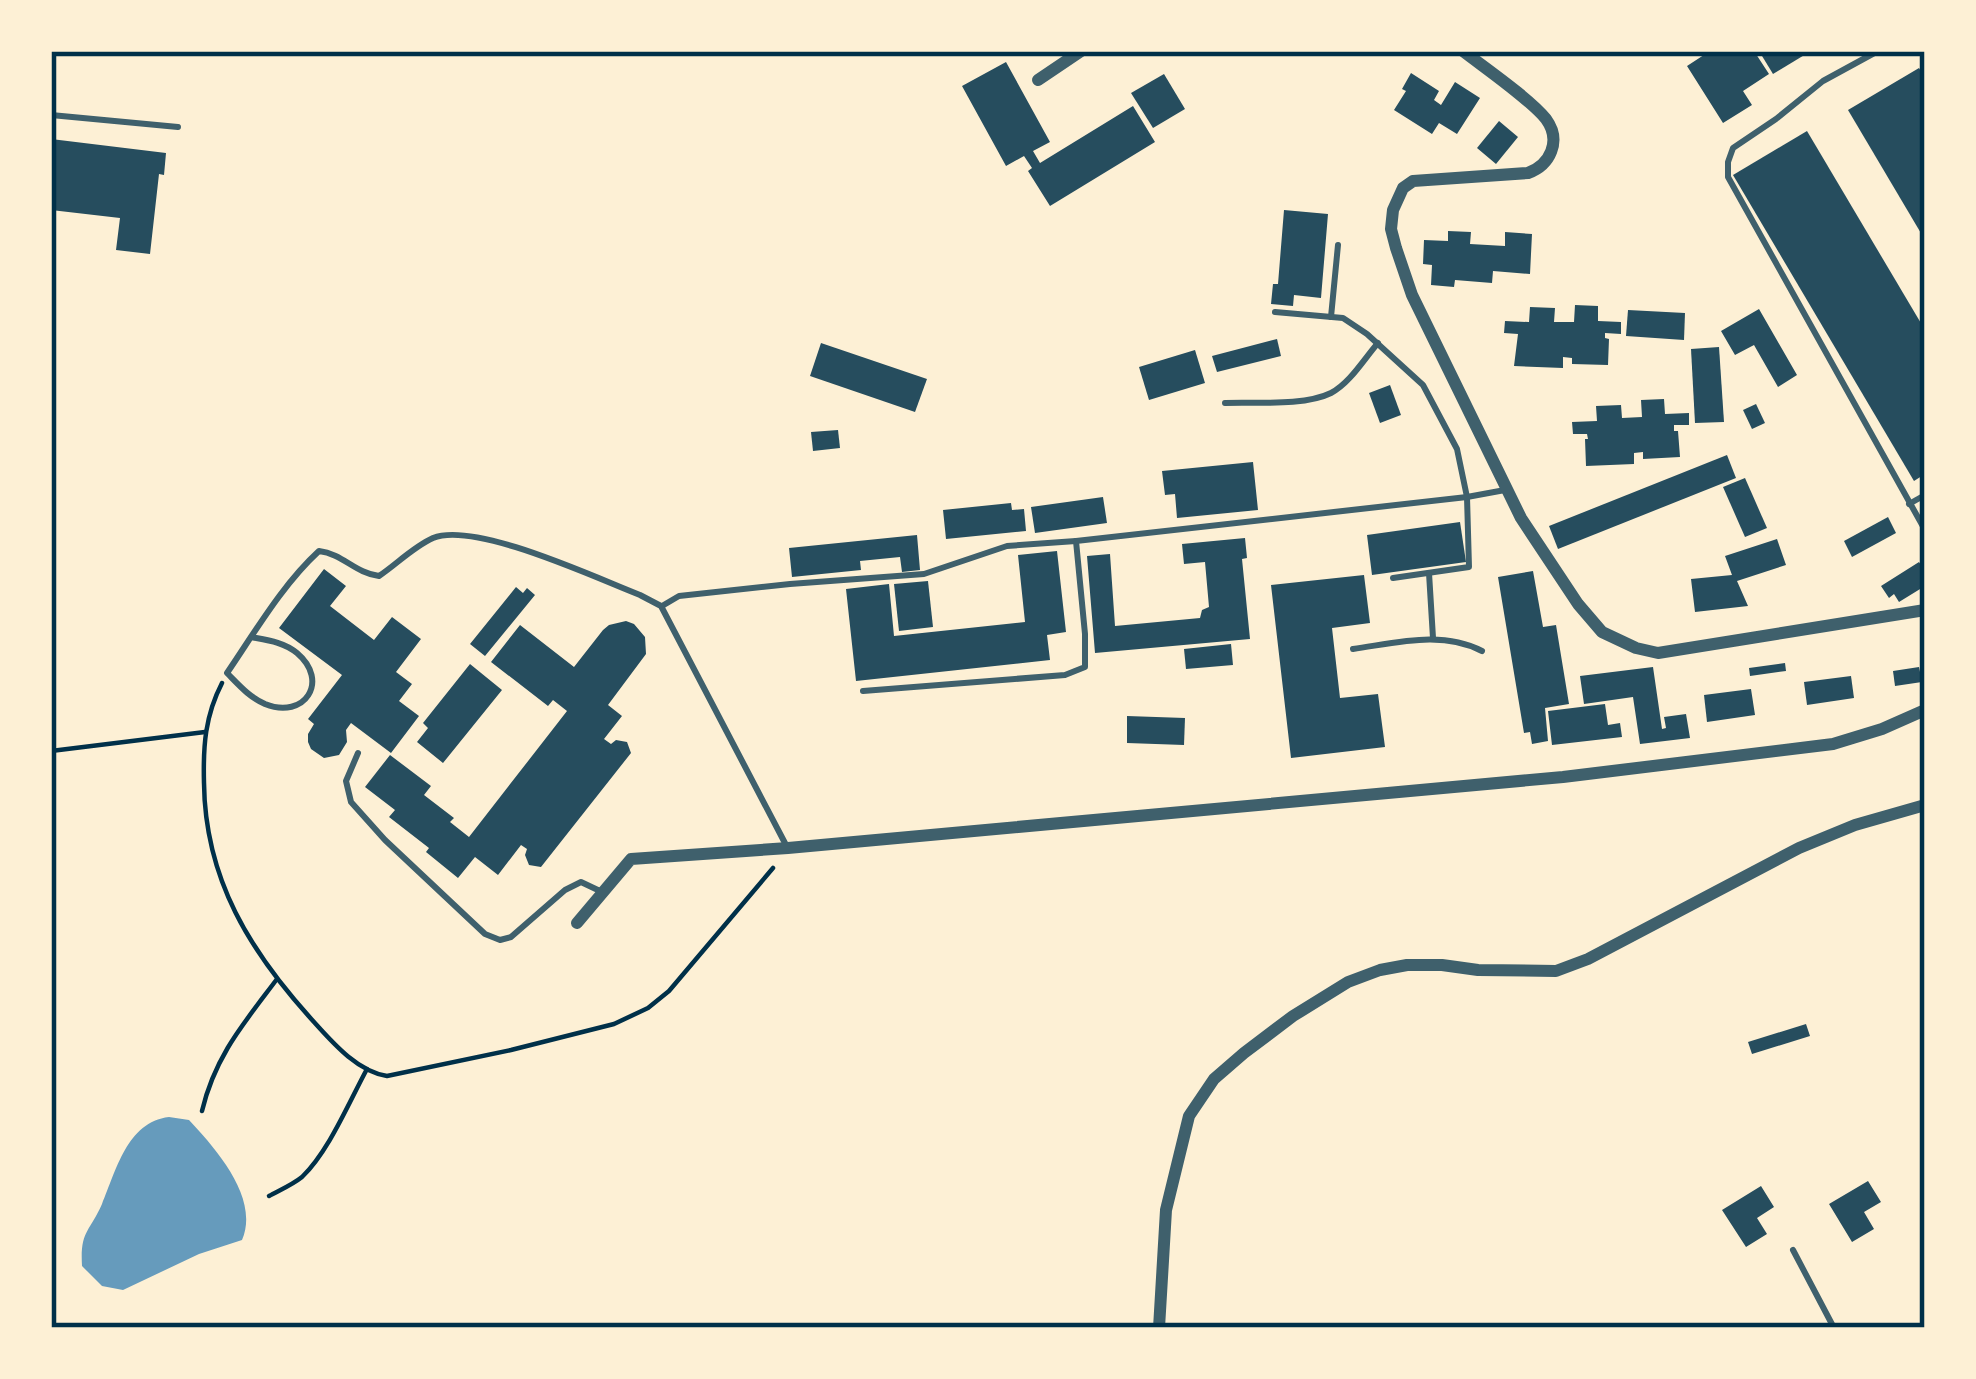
<svg xmlns="http://www.w3.org/2000/svg" width="1976" height="1379" viewBox="0 0 1976 1379" font-family="Roboto,sans-serif">
	<style>
		.water { fill: #669bbc }
		.building { fill: #264d5e }
		.lines { fill: none; stroke-linecap: round; stroke-linejoin: round }
		.path { stroke: #003049; stroke-width: 4.5 }
		.service { stroke: #3f606c; stroke-width: 6 }
		.minor { stroke: #3f606c; stroke-width: 12 }
		.neatline { fill: none; stroke: #003049; stroke-width: 4.5 }
	</style>
	<rect width="100%" height="100%" fill="#fdf0d5"/>
	<path class="water" d="M169 1117 189 1120C216 1149 260 1198 242 1240L199 1254 123 1290 102 1286 82 1266C80 1231 89 1233 102 1204 116 1171 127 1122 169 1117Z"/>
	<g class="building">
		<path d="M1710 51H1754L1769 74 1743 91 1752 105 1723 123 1687 66Z"/>
		<path d="M1759 51H1811L1773 74Z"/>
		<path d="M1006 62 1050 142 1033 151 1040 163 1133 106 1155 142 1050 206 1028 171 1032 168 1024 156 1006 166 962 86Z"/>
		<path d="M1919 68 1925 78V240L1848 110Z"/>
		<path d="M1411 73 1439 91 1434 100 1441 105 1455 82 1480 98 1457 134 1439 123 1432 134 1394 110 1406 91 1402 89Z"/>
		<path d="M1164 74 1185 109 1153 128 1131 93Z"/>
		<path d="M1499 121 1518 137 1496 164 1477 148Z"/>
		<path d="M1807 131 1925 330V474L1914 481 1733 175Z"/>
		<path d="M51 139 166 153 164 175 159 174 150 254 116 250 120 218 51 210Z"/>
		<path d="M1284 210 1328 214 1321 298 1294 295 1293 306 1271 304 1273 284H1278Z"/>
		<path d="M1448 231 1471 232 1470 244 1505 246V232L1532 234 1530 274 1493 271 1492 283 1455 280 1454 287 1431 285 1432 265 1423 264 1424 240 1448 241Z"/>
		<path d="M1575 305 1598 306V321L1621 322V334L1605 333V338L1609 339 1608 365 1572 364V358L1563 357V368L1514 366 1518 334 1504 333 1505 321 1529 322 1530 307 1555 308 1554 322H1574Z"/>
		<path d="M1759 309 1797 375 1778 387 1754 345 1735 355 1721 331Z"/>
		<path d="M1628 310 1685 313 1684 340 1626 336Z"/>
		<path d="M1277 339 1281 356 1217 372 1212 356Z"/>
		<path d="M821 343 927 379 915 412 810 376Z"/>
		<path d="M1719 347 1724 422 1695 423 1691 349Z"/>
		<path d="M1195 350 1205 383 1149 400 1139 367Z"/>
		<path d="M1390 385 1401 415 1380 423 1369 393Z"/>
		<path d="M1664 399 1665 414 1689 413V425H1674V431H1678L1680 457 1643 459V452L1634 453V464L1586 466 1585 439H1588L1587 434H1573L1572 422 1597 421 1596 406 1621 405 1622 418 1642 417 1641 400Z"/>
		<path d="M1756 404 1765 423 1752 429 1743 410Z"/>
		<path d="M838 430 840 448 813 451 811 432Z"/>
		<path d="M1727 455 1736 478 1558 549 1549 526Z"/>
		<path d="M1253 462 1258 510 1177 518 1175 494 1165 495 1162 471Z"/>
		<path d="M1745 478 1767 528 1745 537 1723 487Z"/>
		<path d="M1103 497 1107 523 1035 533 1031 507Z"/>
		<path d="M1011 503 1012 510 1024 509 1026 531 946 539 943 510Z"/>
		<path d="M1888 517 1896 533 1852 557 1844 541Z"/>
		<path d="M1460 522 1466 562 1372 575 1367 535Z"/>
		<path d="M917 535 920 570 902 572 900 557 860 561 861 570 792 577 789 548Z"/>
		<path d="M1245 538 1247 558 1242 559 1250 639 1095 653 1087 556 1110 554 1115 626 1200 618 1202 610 1209 607 1205 562 1184 564 1182 544Z"/>
		<path d="M1777 539 1786 565 1737 581 1748 606 1695 612 1691 579 1732 575 1725 556Z"/>
		<path d="M1057 551 1066 632 1047 635 1050 660 856 681 846 589 889 584 894 636 1025 622 1018 555Z"/>
		<path d="M1919 562 1925 571V586L1899 602 1894 594 1889 598 1881 586Z"/>
		<path d="M324 569 346 586 330 606 374 640 392 617 421 639 396 672 412 684 399 701 419 716 391 753 351 723 346 730 347 742 339 755 324 758 311 749 308 742V734L314 724 308 719 342 675 279 628Z"/>
		<path d="M1533 571 1543 627 1556 625 1569 704 1545 708 1548 741 1532 744 1530 732 1524 733 1498 577Z"/>
		<path d="M1364 575 1370 623 1332 628 1340 698 1378 694 1385 747 1291 758 1271 585Z"/>
		<path d="M928 581 933 627 899 631 894 584Z"/>
		<path d="M516 587 523 593 527 588 535 595 485 656 470 644Z"/>
		<path d="M626 621 634 624 645 637 646 654 608 705 622 716 604 739 611 744 616 740 627 742 631 753 541 867 529 865 525 855 527 849 521 845 498 875 475 857 458 878 426 852 429 848 389 817 395 810 365 787 390 755 431 786 424 795 454 818 450 822 469 837 567 711 553 700 548 706 491 662 520 625 574 667 603 630 609 625Z"/>
		<path d="M1231 644 1233 665 1186 669 1184 649Z"/>
		<path d="M1785 663 1786 671 1750 676 1749 668Z"/>
		<path d="M470 664 502 690 443 763 417 742 428 728 423 723Z"/>
		<path d="M1653 667 1662 729 1666 728 1664 717 1686 714 1690 738 1640 744 1633 697 1584 704 1580 676Z"/>
		<path d="M1919 667 1922 682 1895 686 1893 671Z"/>
		<path d="M1851 676 1854 698 1807 705 1804 682Z"/>
		<path d="M1751 689 1755 715 1707 722 1704 695Z"/>
		<path d="M1605 704 1608 725 1620 723 1622 737 1552 745 1548 711Z"/>
		<path d="M1127 716 1185 718 1184 745 1127 743Z"/>
		<path d="M1806 1024 1810 1036 1752 1054 1748 1042Z"/>
		<path d="M1868 1181 1881 1202 1864 1212 1874 1229 1852 1242 1829 1204Z"/>
		<path d="M1761 1186 1774 1207 1757 1218 1767 1234 1746 1247 1722 1210Z"/>
	</g>
	<g class="lines">
		<g class="path">
			<path d="M222 683C205 716 203 746 204 783 205 879 250 952 314 1022 333 1043 357 1071 387 1076L511 1050 614 1024 648 1008 669 991 773 868"/>
			<path d="M51 751 205 732"/>
			<path d="M202 1111C215 1056 244 1023 277 979"/>
			<path d="M269 1196C280 1190 292 1185 302 1177 329 1151 349 1102 367 1069"/>
		</g>
		<g class="service">
			<path d="M1878 51 1823 81 1776 119 1733 148 1728 162V177L1925 530"/>
			<path d="M51 115 178 127"/>
			<path d="M1275 312 1343 318 1367 334 1423 385 1457 449 1467 497 1469 567 1393 578"/>
			<path d="M1331 317 1338 245"/>
			<path d="M1225 403C1256 402 1305 406 1331 393 1350 383 1364 359 1378 343"/>
			<path d="M1909 504 1925 495"/>
			<path d="M1429 573 1433 638"/>
			<path d="M662 606 679 596 790 584 924 574 1007 546 1076 541"/>
			<path d="M251 637C267 640 284 642 297 653 330 681 305 720 265 704 249 697 239 685 227 673 255 632 282 585 319 551 343 554 355 573 379 576 397 564 413 547 433 538 475 521 596 578 640 595L661 606 786 845"/>
			<path d="M1353 649C1396 643 1442 630 1482 651"/>
			<path d="M863 691 1065 675 1085 667V634L1076 541 1467 497 1505 490"/>
			<path d="M358 753 346 781 351 802 385 840 485 934 500 940 511 937 565 890 581 882 600 891"/>
			<path d="M1793 1250 1834 1328"/>
		</g>
		<g class="minor">
			<path d="M1463 51C1485 68 1530 99 1546 119 1562 141 1550 165 1528 173L1413 181 1403 188 1393 210 1391 229 1396 248 1412 295 1521 518 1578 604 1602 632 1636 648 1658 653 1925 610"/>
			<path d="M1038 80 1081 51"/>
			<path d="M577 923 631 859 788 848 1563 777 1833 744 1882 729 1925 710"/>
			<path d="M1159 1328 1166 1210 1189 1116 1214 1079 1244 1053 1293 1016 1348 982 1380 970 1407 965H1442L1478 970 1556 971 1588 959 1799 848 1855 825 1925 805"/>
		</g>
	</g>
	<rect width="1976" height="1379" fill="none" stroke="#fdf0d5" stroke-width="108"/>
	<rect x="54" y="54" width="1868" height="1271" class="neatline"/>
</svg>
